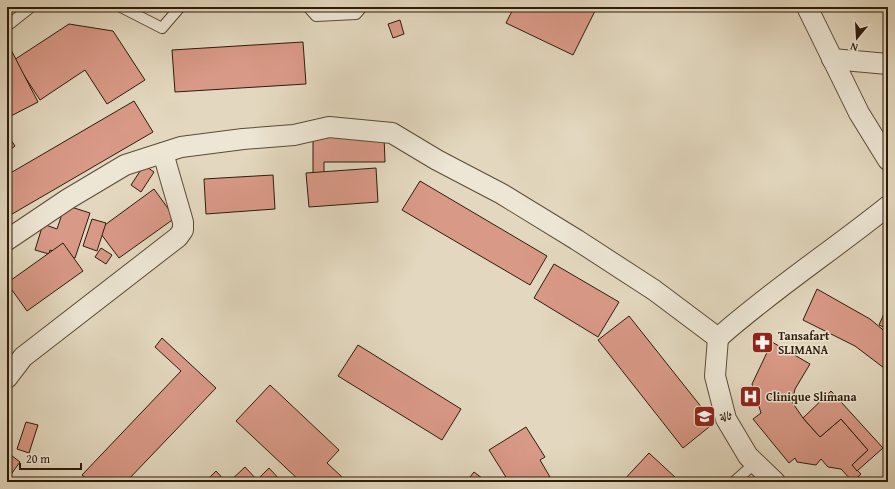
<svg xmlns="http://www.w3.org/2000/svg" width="895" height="489" viewBox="0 0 895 489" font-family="'Gentium Book Plus',Amiri,serif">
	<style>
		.building { fill: #d99987; stroke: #2e1b09 }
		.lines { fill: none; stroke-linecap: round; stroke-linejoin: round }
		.lane-casing { stroke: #5b4a36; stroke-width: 12 }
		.street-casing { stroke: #5b4a36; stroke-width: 22 }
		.lane { stroke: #ede6d5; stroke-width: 10 }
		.street { stroke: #ede6d5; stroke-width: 20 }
		.labels { text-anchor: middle; stroke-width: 3; stroke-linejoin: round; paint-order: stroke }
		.poi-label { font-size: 12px; font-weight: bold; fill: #2e1b09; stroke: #ede6d5; text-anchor: start }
	</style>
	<rect width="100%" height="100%" fill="#e3d8bf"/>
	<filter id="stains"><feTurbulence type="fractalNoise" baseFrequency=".005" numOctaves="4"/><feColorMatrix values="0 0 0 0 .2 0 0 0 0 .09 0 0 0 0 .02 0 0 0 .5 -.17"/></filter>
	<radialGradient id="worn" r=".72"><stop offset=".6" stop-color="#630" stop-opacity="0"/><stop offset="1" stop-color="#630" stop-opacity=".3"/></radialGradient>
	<g class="building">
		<path d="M514 7H597L573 55 506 23Z"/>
		<path d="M400 20 404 34 393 38 388 24Z"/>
		<path d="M69 24 113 31 145 80 107 104 85 70 40 100 14 60Z"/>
		<path d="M7 42 38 102 7 118Z"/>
		<path d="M303 42 306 84 175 92 172 50Z"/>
		<path d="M134 101 153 132 7 217V175Z"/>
		<path d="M7 134 15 146 7 152Z"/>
		<path d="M313 136H384L385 162H324V177H313Z"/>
		<path d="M144 165 154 172 141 192 131 185Z"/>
		<path d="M376 168 378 202 309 207 306 173Z"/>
		<path d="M273 175 275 209 206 214 204 179Z"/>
		<path d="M420 181 547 256 530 285 402 210Z"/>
		<path d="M154 189 175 218 119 258 98 230Z"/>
		<path d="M65 205 90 213 75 258 50 250 49 254 35 250 43 224 57 229Z"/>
		<path d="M92 219 106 223 97 251 83 246Z"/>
		<path d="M63 243 83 271 27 311 7 283Z"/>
		<path d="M101 248 112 255 106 264 95 257Z"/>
		<path d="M554 264 619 302 598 337 534 298Z"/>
		<path d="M817 289 870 319 888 334V371L855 346 803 320Z"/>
		<path d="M888 305V329L879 325Z"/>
		<path d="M629 316 714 423 683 448 598 340Z"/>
		<path d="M162 338 216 388 126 482H90L82 475 181 371 155 347Z"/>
		<path d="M772 342 810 364 795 389 792 402 803 418 820 437 841 419 868 450 852 465 861 474 853 482 841 469 828 467 821 459 816 465 797 462 795 458 789 463 753 419 761 413 752 384Z"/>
		<path d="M358 345 461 409 442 440 338 376Z"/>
		<path d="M270 385 339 450 327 463 342 477 337 482H301L236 421Z"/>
		<path d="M831 391 883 448 857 471 852 465 868 450 841 419 820 437 803 418Z"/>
		<path d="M26 422 38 425 29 453 17 449Z"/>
		<path d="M526 427 545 457 540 460 550 477 542 482H509L489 450Z"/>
		<path d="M7 452 20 462 7 480Z"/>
		<path d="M649 453 677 479 675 482H622Z"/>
		<path d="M245 467 257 480 269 468 282 482H229Z"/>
		<path d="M216 471 226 482H205Z"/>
		<path d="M474 472 487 482H466Z"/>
	</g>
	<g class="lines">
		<defs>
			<g id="lane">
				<path d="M121 7 162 28 180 7"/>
				<path d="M308 7 316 16 356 14 362 7"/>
				<path d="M7 26 31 7"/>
				<path d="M734 482 755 463"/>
			</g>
			<g id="street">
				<path d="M807 7 859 113 888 160"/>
				<path d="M832 59 888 64"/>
				<path d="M7 240 68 199 125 165 181 147 243 139 294 135 329 127 392 133 437 160 502 194 577 240 654 290 718 338C772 290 832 251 888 206"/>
				<path d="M718 338 715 376 726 419 748 456 775 482"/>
				<path d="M7 378 23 357 178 237 183 230V222L163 153"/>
			</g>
		</defs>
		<use href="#lane" class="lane-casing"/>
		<use href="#street" class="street-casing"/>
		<use href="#lane" class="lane"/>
		<use href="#street" class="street"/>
	</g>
	<defs>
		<symbol id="pharmacy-square" viewBox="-11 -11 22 22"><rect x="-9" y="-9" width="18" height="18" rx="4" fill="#8f2418" stroke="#ede6d5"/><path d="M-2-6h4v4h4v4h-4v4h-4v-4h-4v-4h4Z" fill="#fff"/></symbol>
		<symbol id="hospital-square" viewBox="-11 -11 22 22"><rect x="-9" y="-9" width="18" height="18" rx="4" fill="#8f2418" stroke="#ede6d5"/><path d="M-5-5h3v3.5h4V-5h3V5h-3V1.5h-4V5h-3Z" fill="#fff"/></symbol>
		<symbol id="school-square" viewBox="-11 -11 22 22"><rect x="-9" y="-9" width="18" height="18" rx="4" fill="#8f2418" stroke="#ede6d5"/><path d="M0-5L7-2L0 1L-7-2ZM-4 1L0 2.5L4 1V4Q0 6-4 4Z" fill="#fff"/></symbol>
	</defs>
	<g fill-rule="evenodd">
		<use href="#pharmacy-square" x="750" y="330" width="25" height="25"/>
		<use href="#hospital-square" x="738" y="384" width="25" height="25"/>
		<use href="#school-square" x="692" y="404" width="25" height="25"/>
	</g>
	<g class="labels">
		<g class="poi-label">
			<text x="778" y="340">Tansafart<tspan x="778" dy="14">SLIMANA</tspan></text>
			<text x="766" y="401">Clinique Slimana</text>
			<text x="720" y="420">ثالة</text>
		</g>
	</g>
	<rect width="895" height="489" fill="none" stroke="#e3d8bf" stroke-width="24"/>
	<rect x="8" y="8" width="879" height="473" fill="none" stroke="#2e1b09" stroke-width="2"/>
	<rect x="12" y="12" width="871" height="465" fill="none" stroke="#2e1b09"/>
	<g transform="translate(857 38) rotate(198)" stroke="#ede6d5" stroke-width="3" paint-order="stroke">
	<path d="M0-3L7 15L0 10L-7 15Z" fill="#2e1b09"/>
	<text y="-6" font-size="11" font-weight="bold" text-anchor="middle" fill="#2e1b09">N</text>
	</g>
	<path d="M20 463v6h61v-6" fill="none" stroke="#2e1b09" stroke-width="2"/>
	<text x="26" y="463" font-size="12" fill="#2e1b09" stroke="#ede6d5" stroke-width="3" paint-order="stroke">20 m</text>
	<rect width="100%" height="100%" filter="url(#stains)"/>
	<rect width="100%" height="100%" fill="url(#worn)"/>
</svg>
